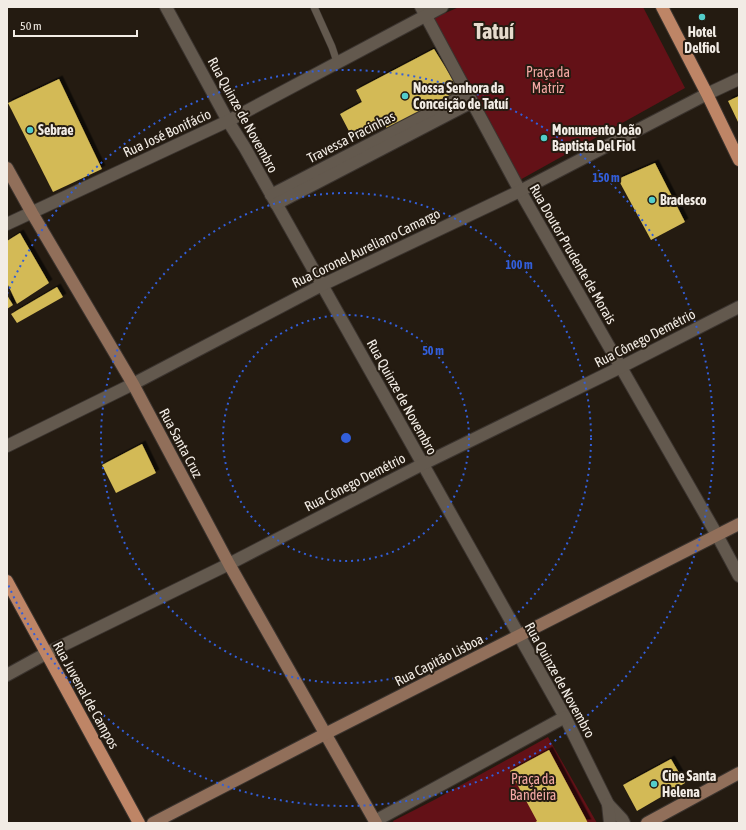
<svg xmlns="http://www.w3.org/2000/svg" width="746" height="830" viewBox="0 0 746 830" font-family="'Asap Condensed',sans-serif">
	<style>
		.green { fill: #631117 }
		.building { fill: #d3ba57; filter: url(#shadow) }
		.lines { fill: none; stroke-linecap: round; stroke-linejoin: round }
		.lane-casing { stroke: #3b342f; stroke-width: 8 }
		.street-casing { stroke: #3b342f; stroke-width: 14 }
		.secondary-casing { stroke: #3b342f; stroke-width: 14 }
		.primary-casing { stroke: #3b342f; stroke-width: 14 }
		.lane { stroke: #63594e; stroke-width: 7 }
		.street { stroke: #63594e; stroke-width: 12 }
		.secondary { stroke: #916f5a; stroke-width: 12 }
		.primary { stroke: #be8566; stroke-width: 12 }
		.ring { fill: none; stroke: #325ed9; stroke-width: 2; stroke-dasharray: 2 4 }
		.poi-dot { fill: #53cdca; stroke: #241b11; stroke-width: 1.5 }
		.labels { text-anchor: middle; stroke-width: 4; stroke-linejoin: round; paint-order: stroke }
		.poi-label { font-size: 14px; font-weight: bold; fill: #f2ece5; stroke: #241b11; text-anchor: start }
		.park-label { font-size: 14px; fill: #f3a7a3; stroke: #241b11 }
		.street-label { font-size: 14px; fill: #f2ece5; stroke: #241b11 }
		.town-label { font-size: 22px; font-weight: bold; fill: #e6dbcd; stroke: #241b11 }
		.centre { fill: #325ed9; stroke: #241b11; stroke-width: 2 }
		.ring-label { font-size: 12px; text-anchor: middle; font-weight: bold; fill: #325ed9; stroke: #241b11; stroke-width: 4; stroke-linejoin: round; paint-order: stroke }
	</style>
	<defs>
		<filter id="shadow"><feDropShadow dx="3.5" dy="-3.5" stdDeviation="0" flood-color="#0009"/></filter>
	</defs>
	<rect width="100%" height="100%" fill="#241b11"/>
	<g class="green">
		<path d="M459 7H643L685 88 518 181 434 18Z"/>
		<path d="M548 737 597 823H394L393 821 436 799Z"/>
	</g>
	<g class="building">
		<path d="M434 49 460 91 388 131 382 119 351 135 340 114 362 102 356 90Z"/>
		<path d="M59 79 102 169 53 192 8 103Z"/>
		<path d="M739 96V124L728 101Z"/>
		<path d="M655 163 685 222 651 240 618 179Z"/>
		<path d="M20 233 49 283 17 304 7 283V241Z"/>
		<path d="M57 287 63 297 17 323 11 314Z"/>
		<path d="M7 295 13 305 7 309Z"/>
		<path d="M142 444 156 473 116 493 102 465Z"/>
		<path d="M549 750 588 823H534L537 821 510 771Z"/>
		<path d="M671 759 685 783 637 811 623 785Z"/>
	</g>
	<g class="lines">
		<defs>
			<path id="lane" d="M314 7 332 47 337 62"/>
			<g id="street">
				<path d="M166 7 228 121 245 148 565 717 608 804 622 819 624 823"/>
				<path d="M421 7 520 191 717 535 739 576"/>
				<path d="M271 195 467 94"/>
				<path d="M276 204 472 102"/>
				<path d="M7 224 228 121 442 7"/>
				<path d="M7 446 133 384 322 285 520 191 707 94 739 79"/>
				<path d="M7 675 47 653 229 564 423 464 621 367 739 307"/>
				<path d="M608 804 610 823"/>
				<path d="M375 821 565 717"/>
			</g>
			<g id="secondary">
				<path d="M7 168 32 213 133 384 229 564 376 823"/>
				<path d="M153 823 325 734 739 524"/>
				<path d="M647 823 739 773"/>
			</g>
			<g id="primary">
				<path d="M662 7 707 94 739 160"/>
				<path d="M7 581 139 823"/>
			</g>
		</defs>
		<use href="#lane" class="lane-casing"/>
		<use href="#street" class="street-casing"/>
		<use href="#secondary" class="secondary-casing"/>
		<use href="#primary" class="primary-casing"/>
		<use href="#lane" class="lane"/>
		<use href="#street" class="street"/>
		<use href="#secondary" class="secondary"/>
		<use href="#primary" class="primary"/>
	</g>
	<g class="ring">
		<circle cx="346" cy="438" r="123"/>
		<circle cx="346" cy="438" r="245"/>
		<path d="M7 294A368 368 0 1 1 7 582"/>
	</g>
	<g class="poi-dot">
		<circle cx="702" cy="17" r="4"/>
		<circle cx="405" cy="96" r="4"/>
		<circle cx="30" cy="130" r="4"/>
		<circle cx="544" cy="138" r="4"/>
		<circle cx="652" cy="200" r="4"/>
		<circle cx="654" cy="784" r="4"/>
	</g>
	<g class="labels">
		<g class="poi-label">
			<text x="702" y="37" text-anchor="middle">Hotel<tspan x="702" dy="16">Delfiol</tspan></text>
			<text x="413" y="93">Nossa Senhora da<tspan x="413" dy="16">Conceição de Tatuí</tspan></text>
			<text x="38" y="135">Sebrae</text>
			<text x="552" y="135">Monumento João<tspan x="552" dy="16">Baptista Del Fiol</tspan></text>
			<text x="660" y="205">Bradesco</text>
			<text x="662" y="781">Cine Santa<tspan x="662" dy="16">Helena</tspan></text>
		</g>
		<g class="park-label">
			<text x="548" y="77">Praça da<tspan x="548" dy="16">Matriz</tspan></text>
			<text x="533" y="784">Praça da<tspan x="533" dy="16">Bandeira</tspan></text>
		</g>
		<g class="street-label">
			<text transform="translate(243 115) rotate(61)" y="5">Rua Quinze de Novembro</text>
			<text transform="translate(167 133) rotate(-25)" y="5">Rua José Bonifácio</text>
			<text transform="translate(351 137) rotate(-27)" y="5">Travessa Pracinhas</text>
			<text transform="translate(366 248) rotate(-26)" y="5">Rua Coronel Aureliano Camargo</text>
			<text transform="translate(573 254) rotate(60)" y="5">Rua Doutor Prudente de Morais</text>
			<text transform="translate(645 338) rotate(-27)" y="5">Rua Cônego Demétrio</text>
			<text transform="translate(402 397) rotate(61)" y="5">Rua Quinze de Novembro</text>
			<text transform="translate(181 443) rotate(62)" y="5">Rua Santa Cruz</text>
			<text transform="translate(355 482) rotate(-27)" y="5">Rua Cônego Demétrio</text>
			<text transform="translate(439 660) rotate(-27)" y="5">Rua Capitão Lisboa</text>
			<text transform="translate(560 680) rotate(61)" y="5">Rua Quinze de Novembro</text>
			<text transform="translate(86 695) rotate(61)" y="5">Rua Juvenal de Campos</text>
		</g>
		<g class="town-label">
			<text x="494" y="39">Tatuí</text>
		</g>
	</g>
	<circle cx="346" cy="438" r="6" class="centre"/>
	<g class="ring-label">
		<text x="606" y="182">150 m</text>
		<text x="519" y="269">100 m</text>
		<text x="433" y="355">50 m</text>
	</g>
	<rect width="746" height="830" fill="none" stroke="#f2ece5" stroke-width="16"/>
	<path d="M14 30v6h123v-6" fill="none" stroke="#f2ece5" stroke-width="2"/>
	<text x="20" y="30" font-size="12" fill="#f2ece5" stroke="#241b11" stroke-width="3" paint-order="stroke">50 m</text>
</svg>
